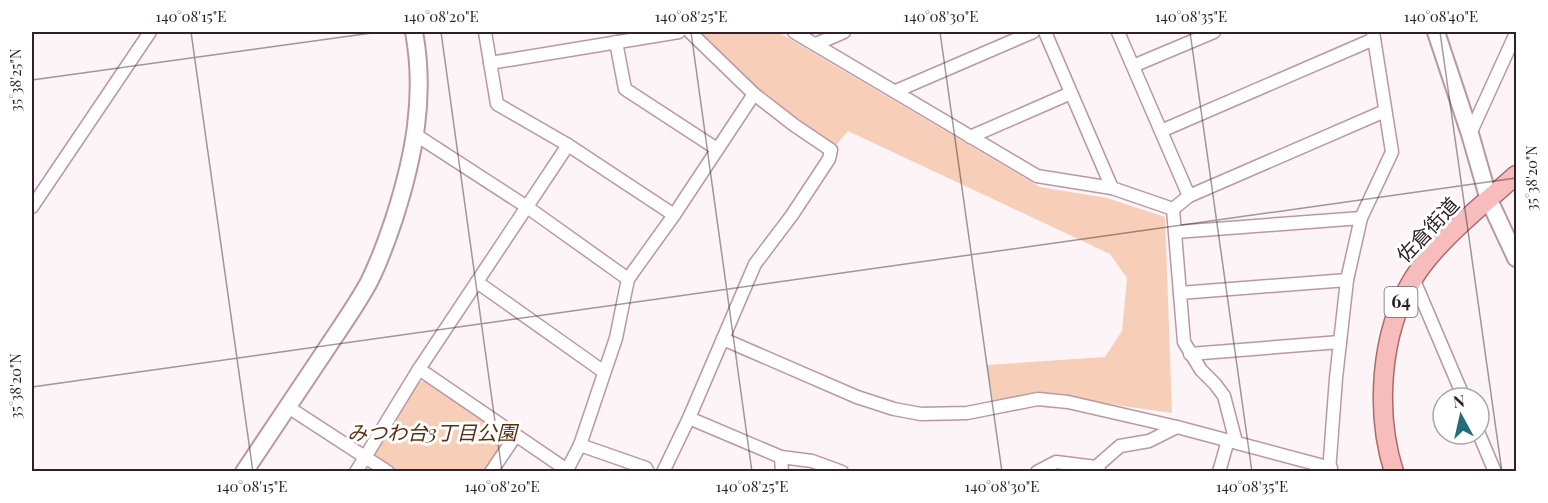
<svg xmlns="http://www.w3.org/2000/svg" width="1548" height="503" viewBox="0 0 1548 503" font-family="'Playfair Display','Noto Sans JP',serif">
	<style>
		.green { fill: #f7ceb7 }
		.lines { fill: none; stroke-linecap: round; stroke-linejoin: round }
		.street-casing { stroke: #bb97a5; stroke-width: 15 }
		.secondary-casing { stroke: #bb97a5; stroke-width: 20 }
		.primary-casing { stroke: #ac6a6b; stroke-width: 21 }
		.street { stroke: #fff; stroke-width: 12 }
		.secondary { stroke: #fff; stroke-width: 16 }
		.primary { stroke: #f6bdbc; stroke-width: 18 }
		.ticks { fill: none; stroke: #2f2127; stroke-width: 1.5; stroke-opacity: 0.45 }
		.labels { text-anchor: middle; stroke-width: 6; stroke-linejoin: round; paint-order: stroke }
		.shield { fill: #fff; stroke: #6d6468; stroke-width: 1.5 }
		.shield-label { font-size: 18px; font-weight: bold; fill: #2f2127 }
		.street-label { font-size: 20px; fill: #2f2127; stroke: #fff }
		.park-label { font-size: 20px; font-style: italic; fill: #5a2c0e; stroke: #fff }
		.neatline { fill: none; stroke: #2f2127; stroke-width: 2 }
		.ticks-label { font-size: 15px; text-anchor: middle; fill: #2f2127 }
	</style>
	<rect width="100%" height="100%" fill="#fcf4f7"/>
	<g class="green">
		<path d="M699 32H778L1040 187 1107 198 1165 217 1172 413 1040 394 993 401 987 365 1105 357 1122 331 1127 278 1110 254 848 131 835 146 798 122 758 90Z"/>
		<path d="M425 381 506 436V443L487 471H393L371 457 414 383Z"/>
	</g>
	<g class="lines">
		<defs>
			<g id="street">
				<path d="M485 32 497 104 568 145 674 215"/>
				<path d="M794 32 1037 176 1112 188 1173 209 1189 196 1385 111"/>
				<path d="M1045 32 1112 188"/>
				<path d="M1118 32 1189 196"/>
				<path d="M616 42 625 89 717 149"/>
				<path d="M816 44 844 32"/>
				<path d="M490 63 679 32"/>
				<path d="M1133 66 1214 32"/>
				<path d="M896 91 1033 32"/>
				<path d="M1161 131 1374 39"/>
				<path d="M1470 134 1516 33"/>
				<path d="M416 135 527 207 628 279"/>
				<path d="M970 137 1071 93"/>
				<path d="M32 207 150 32"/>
				<path d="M1173 209 1184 342 1201 370 1215 384 1224 396 1236 442"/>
				<path d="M1176 232 1361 218"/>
				<path d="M1413 278 1464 398"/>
				<path d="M477 282 604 372"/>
				<path d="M1180 293 1347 280"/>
				<path d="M723 339 857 397 894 409 921 414 967 413 1038 399 1068 402 1177 427 1331 468"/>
				<path d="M1190 354 1340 342"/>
				<path d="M419 369 567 470"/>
				<path d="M288 407 388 472"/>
				<path d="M689 418 781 457 812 461 842 472"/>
				<path d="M1479 434 1495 472"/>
				<path d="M580 445 616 338 628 279 674 215 754 94"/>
				<path d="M781 457 782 472"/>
				<path d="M356 472 419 369 568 145"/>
				<path d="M491 472 516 435"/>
				<path d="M566 472 580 445 646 468 648 472"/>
				<path d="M663 472 689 418 755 264 792 215 829 159 831 150 794 125 754 94 690 32"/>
				<path d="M1037 472 1056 462 1096 467"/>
				<path d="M1100 472 1096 467 1120 446 1149 441 1177 427"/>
				<path d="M1219 472 1228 440"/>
				<path d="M1329 472 1336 378 1347 280 1361 218 1392 152 1373 32"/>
			</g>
			<g id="secondary">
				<path d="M1436 32 1470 134 1489 200 1516 258"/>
				<path d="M244 472C271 432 298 391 325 351 340 328 356 306 369 282 379 262 387 240 394 219 414 157 426 96 414 32"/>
			</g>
			<path id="primary" d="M1394 472C1375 412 1380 333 1413 279 1436 241 1483 205 1516 175"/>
		</defs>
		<use href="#street" class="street-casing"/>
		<use href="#secondary" class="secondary-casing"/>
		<use href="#primary" class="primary-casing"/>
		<use href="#street" class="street"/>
		<use href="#secondary" class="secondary"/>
		<use href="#primary" class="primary"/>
	</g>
	<path class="ticks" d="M191 32 253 472M441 32 502 472M691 32 752 472M940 32 1002 472M1190 32 1252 472M1440 32 1502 472M32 80 379 32M32 387 1516 178"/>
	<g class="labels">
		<rect class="shield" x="1384.5" y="287" width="33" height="30" rx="4.5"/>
		<g class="shield-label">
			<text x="1401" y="308">64</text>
		</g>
		<g class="street-label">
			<text transform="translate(1428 230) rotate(-47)" y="7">佐倉街道</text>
		</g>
		<g class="park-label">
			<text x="432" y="440">みつわ台3丁目公園</text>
		</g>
	</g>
	<rect width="1548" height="503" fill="none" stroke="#ffffff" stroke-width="66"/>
	<g transform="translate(1461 416) rotate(352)"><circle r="28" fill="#ffffff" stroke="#aca6a9" stroke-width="1.5"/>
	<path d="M0-4.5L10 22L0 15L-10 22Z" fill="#246c78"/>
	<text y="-9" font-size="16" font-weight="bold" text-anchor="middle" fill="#2f2127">N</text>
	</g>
	<rect x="33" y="33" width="1482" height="437" class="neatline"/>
	<g class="ticks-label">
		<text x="191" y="22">140°08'15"E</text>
		<text x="441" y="22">140°08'20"E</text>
		<text x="691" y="22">140°08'25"E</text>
		<text x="941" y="22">140°08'30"E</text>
		<text x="1191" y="22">140°08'35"E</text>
		<text x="1441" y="22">140°08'40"E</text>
		<text transform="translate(16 80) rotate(-90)" y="5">35°38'25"N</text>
		<text transform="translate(1532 178) rotate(-90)" y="5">35°38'20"N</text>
		<text transform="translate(16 386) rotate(-90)" y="5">35°38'20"N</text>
		<text x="252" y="492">140°08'15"E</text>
		<text x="502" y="492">140°08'20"E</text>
		<text x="752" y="492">140°08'25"E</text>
		<text x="1002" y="492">140°08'30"E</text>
		<text x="1252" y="492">140°08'35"E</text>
	</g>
</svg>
